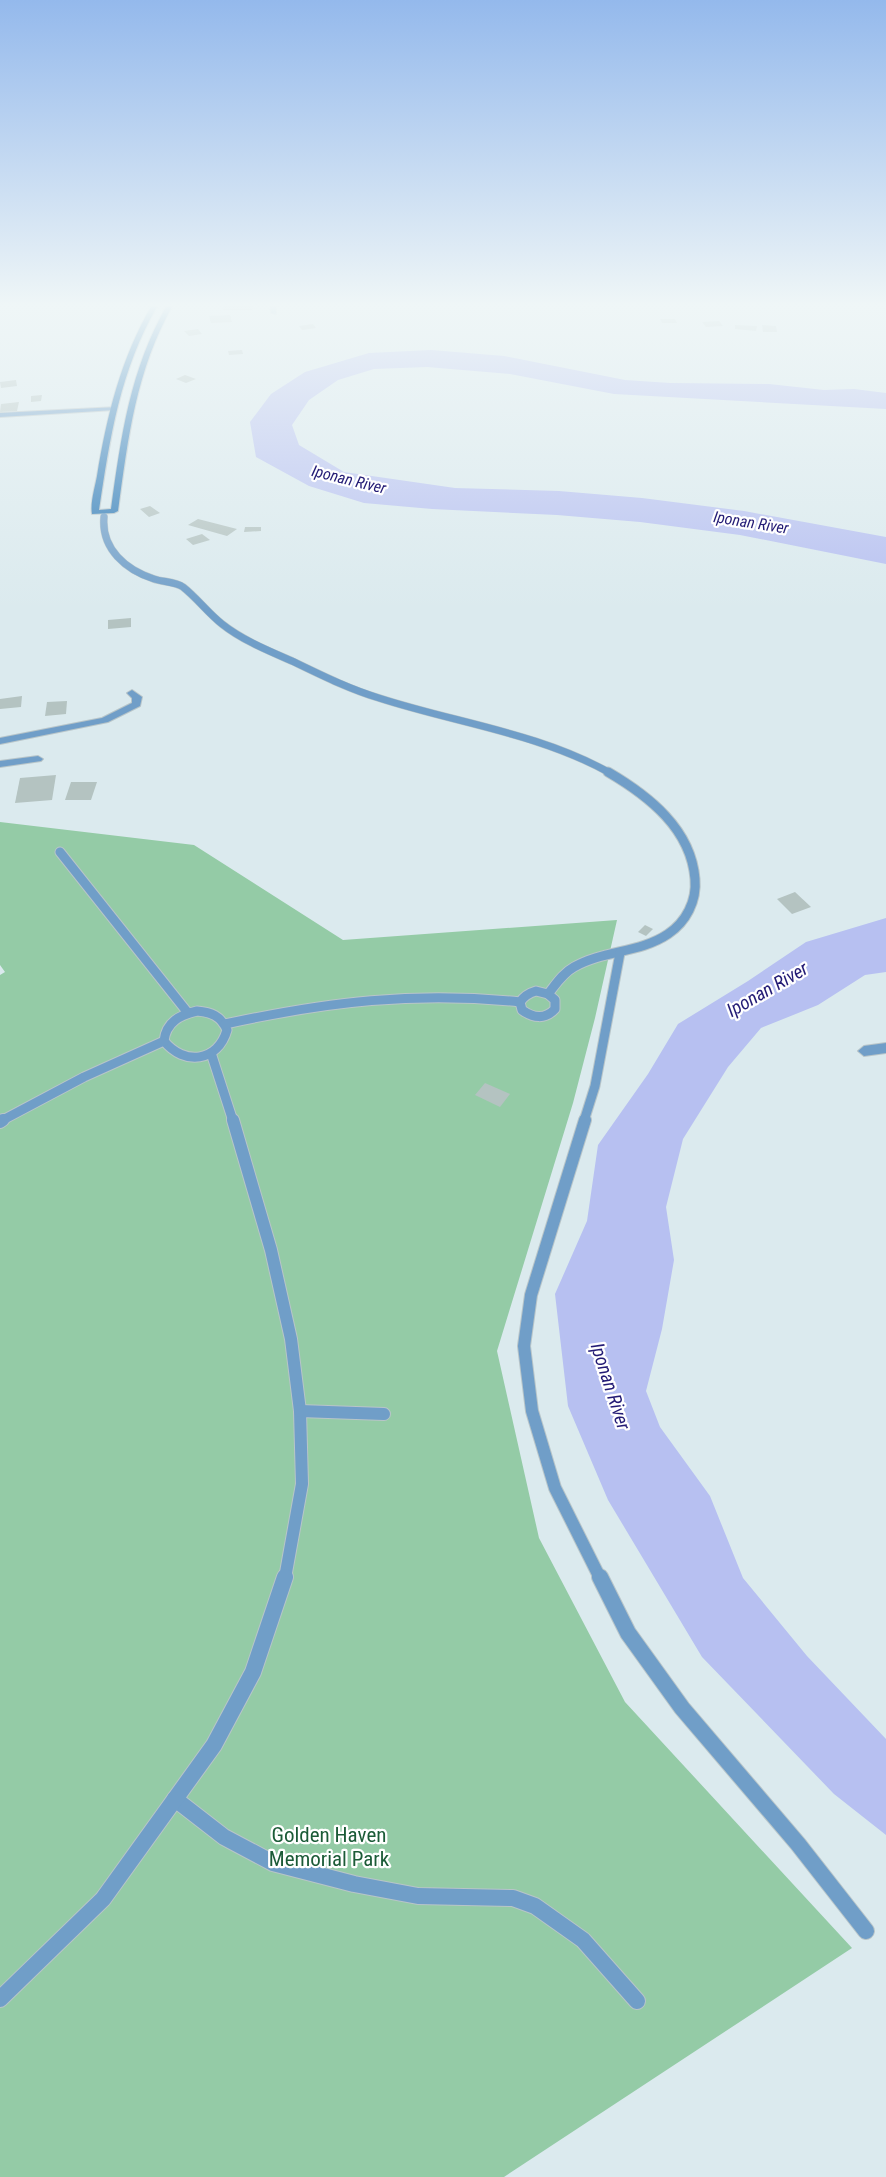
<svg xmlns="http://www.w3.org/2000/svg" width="886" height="2177" viewBox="0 0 886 2177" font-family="'Roboto Condensed',sans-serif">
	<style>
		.green { fill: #94cba6 }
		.water { fill: #b7c0f1 }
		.building { fill: #b4c3c1 }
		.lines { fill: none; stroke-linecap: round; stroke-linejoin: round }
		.lane-far3-casing { stroke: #b8c5c9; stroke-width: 8 }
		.lane-far2-casing { stroke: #b8c5c9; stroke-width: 11 }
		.lane-far1-casing { stroke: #b8c5c9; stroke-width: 14 }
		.lane-casing { stroke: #b8c5c9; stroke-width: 18 }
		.street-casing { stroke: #b8c5c9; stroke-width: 2 }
		.secondary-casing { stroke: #b8c5c9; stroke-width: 2 }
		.lane-far3 { stroke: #709ec8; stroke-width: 7 }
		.lane-far2 { stroke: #709ec8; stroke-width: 9 }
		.lane-far1 { stroke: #709ec8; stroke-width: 12 }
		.lane { stroke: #709ec8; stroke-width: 16 }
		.street { fill: #709ec8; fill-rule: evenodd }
		.secondary { fill: #2d79b6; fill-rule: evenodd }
		.labels { text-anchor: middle; stroke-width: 4.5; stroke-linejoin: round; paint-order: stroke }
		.far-water-label { font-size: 16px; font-style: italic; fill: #231b75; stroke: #fff }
		.water-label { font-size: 19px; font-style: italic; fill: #231b75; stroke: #fff }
		.near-park-label { font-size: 21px; fill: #1b5b37; stroke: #fff }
	</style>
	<rect width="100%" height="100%" fill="#dbeaee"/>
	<path class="green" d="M0 822 194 845 343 940 617 920 595 1018 573 1103 497 1351 539 1538 625 1702 852 1948 504 2177H0V975L5 972 0 965Z"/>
	<g class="water">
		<path d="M431 350 504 356 625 380 670 383 769 384 824 390 854 389 886 393V409L614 394 510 374 427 367 374 369 338 380 309 400 292 425 299 445 344 472 455 488 559 491 642 498 744 511 886 537V564L740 535 640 522 557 515 432 509 364 503 309 486 256 457 250 422 271 394 305 372 369 353Z"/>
		<path d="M886 918V972L865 975 818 1005 761 1028 728 1067 683 1139 666 1207 674 1260 662 1329 646 1391 660 1427 710 1496 743 1578 807 1656 886 1739V1835L834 1794 702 1657 608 1500 568 1406 555 1294 587 1221 598 1145 648 1074 678 1024 748 981 806 942Z"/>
	</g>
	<g class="building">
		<path d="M253 305 252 310H223V306Z"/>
		<path d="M230 315 232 322 211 323 209 316Z"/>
		<path d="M660 319H675L677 323H662Z"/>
		<path d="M719 321 723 326 706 327 702 322Z"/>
		<path d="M313 324 316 328 302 330 299 326Z"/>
		<path d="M735 325 757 326 756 331 735 329Z"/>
		<path d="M762 325 776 326 777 332H763Z"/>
		<path d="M198 329 202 334 189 336 184 331Z"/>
		<path d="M242 350 243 354 229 355 228 351Z"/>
		<path d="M185 375 196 379 186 383 176 379Z"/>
		<path d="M16 380 17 386 1 388 0 382Z"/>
		<path d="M42 395 41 401 31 402V396Z"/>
		<path d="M19 402 17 411 0 412 1 404Z"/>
		<path d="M150 506 160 513 149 517 140 509Z"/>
		<path d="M198 519 237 529 227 536 188 525Z"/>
		<path d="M245 527H261V531L244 532Z"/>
		<path d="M202 534 210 540 193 545 186 539Z"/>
		<path d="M131 618V627L108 629V620Z"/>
		<path d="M22 696 21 707 0 709V699Z"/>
		<path d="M67 701 66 714 45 716 47 702Z"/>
		<path d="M56 775 52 800 15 803 20 778Z"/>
		<path d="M71 782H97L91 800H65Z"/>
		<path d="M795 892 811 907 792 914 777 899Z"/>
		<path d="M645 925 653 929 646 936 638 932Z"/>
		<path d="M485 1083 510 1094 500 1107 475 1095Z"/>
	</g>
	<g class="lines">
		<defs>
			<path id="lane-far3" d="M104 517C101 549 126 570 154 579 163 582 176 582 183 587 197 598 208 613 222 624 242 640 269 651 292 661 321 675 349 689 379 698 456 723 539 733 610 773"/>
			<g id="lane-far2">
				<path d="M60 852 188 1013"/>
				<path d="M536 991 548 994 555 1000V1009C545 1020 533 1018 522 1010L520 1002C524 996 529 993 536 991Z"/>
				<path d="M548 994C556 984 563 973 574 967 604 950 640 953 668 934 686 922 697 901 695 879 691 829 649 796 608 772"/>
				<path d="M197 1011C211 1012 221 1016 227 1030 218 1062 184 1066 164 1041 166 1022 180 1015 197 1011Z"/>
				<path d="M225 1024C327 1002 415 991 520 1002"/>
				<path d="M211 1053 233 1121"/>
				<path d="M1 1121 84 1077 164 1041"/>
				<path d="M584 1121 595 1086 620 953"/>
			</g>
			<g id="lane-far1">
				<path d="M233 1120 271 1250 291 1339 300 1411 302 1484 285 1578"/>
				<path d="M585 1120 531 1295 524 1346 532 1411 555 1488 600 1578"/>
				<path d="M0 1122 3 1120"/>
				<path d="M300 1411 384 1414"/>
			</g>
			<g id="lane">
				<path d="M600 1577 628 1633 682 1708 798 1844 866 1931"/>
				<path d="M175 1799 224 1837 273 1863 354 1884 418 1896 513 1898 535 1906 583 1940 637 2001"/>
				<path d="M0 1999 103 1899 214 1745 253 1672 285 1577"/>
			</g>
			<g id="street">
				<path d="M270 305H276V314L271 313Z"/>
				<path d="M117 407V409L115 410 0 417V413Z"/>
				<path d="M132 690 142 697 140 706 108 722 0 744V738L102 718 132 703V698L127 693Z"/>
				<path d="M38 756 43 759 41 761 0 767V761Z"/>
				<path d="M886 1043V1053L864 1056 858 1051 864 1046Z"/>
			</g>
			<path id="secondary" d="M152 305H158C120 370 110 437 99 510L111 509C121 436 130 370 167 305H173C136 370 128 438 118 511L114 513 92 514C90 503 95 487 97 476 107 415 121 358 152 305Z"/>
		</defs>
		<use href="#lane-far3" class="lane-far3-casing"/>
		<use href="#lane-far2" class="lane-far2-casing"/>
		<use href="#lane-far1" class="lane-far1-casing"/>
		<use href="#lane" class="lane-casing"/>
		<use href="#street" class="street-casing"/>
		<use href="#secondary" class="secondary-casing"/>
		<use href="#lane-far3" class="lane-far3"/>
		<use href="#lane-far2" class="lane-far2"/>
		<use href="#lane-far1" class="lane-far1"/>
		<use href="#lane" class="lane"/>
		<use href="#street" class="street"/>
		<use href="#secondary" class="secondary"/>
	</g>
	<linearGradient id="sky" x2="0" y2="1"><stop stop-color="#94b9ec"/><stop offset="0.5" stop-color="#eff6f7"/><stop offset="1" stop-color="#eff6f7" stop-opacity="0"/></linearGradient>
	<rect width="886" height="610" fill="url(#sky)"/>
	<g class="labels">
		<g class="far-water-label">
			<text transform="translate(349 479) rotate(14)" y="6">Iponan River</text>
			<text transform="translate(751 522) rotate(9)" y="6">Iponan River</text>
		</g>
		<g class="water-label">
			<text transform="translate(767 989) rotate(-30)" y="7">Iponan River</text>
			<text transform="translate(611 1386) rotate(72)" y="7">Iponan River</text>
		</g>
		<g class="near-park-label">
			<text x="329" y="1842">Golden Haven<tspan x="329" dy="24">Memorial Park</tspan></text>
		</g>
	</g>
</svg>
